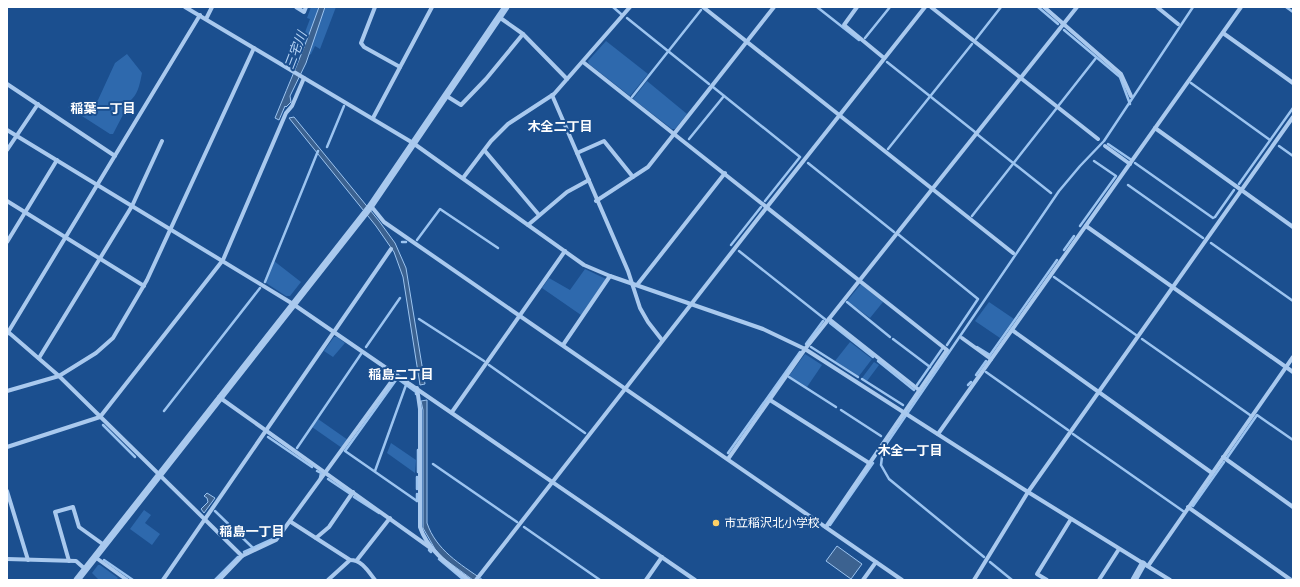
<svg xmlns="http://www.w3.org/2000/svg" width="1300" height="587" viewBox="0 0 1300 587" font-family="Figtree,'Noto Sans JP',sans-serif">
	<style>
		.green { fill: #2e69ad }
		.water { fill: #3c6290; stroke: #9cc4f0 }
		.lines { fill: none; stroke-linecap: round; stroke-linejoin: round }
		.stream { stroke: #9cc4f0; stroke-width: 2.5 }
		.minor { stroke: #a9c9ee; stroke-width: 4 }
		.tertiary { stroke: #a9c9ee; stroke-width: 7 }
		.poi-dot { fill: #ffd166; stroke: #1b4f8f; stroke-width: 1.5 }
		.labels { text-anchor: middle; stroke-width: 4; stroke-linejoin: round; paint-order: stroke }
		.poi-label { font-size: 12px; fill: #fff; stroke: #1b4f8f; text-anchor: start }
		.water-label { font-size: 13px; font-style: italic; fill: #b5d3f5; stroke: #1b4f8f }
		.neighbourhood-label { font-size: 13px; font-weight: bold; fill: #fff; stroke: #1b4f8f }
	</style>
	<rect width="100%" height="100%" fill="#1b4f8f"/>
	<g class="green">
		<path d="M311 7H319L303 53 298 51 310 19 307 18Z"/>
		<path d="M325 7H336L320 49 315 46 311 54 307 56Z"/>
		<path d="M606 41 648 74 630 96 589 64 588 61Z"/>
		<path d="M127 54 142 73C140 82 139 92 132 99 129 102 127 100 125 104L127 107 113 134H110L68 107 75 105 86 107 98 100 115 63Z"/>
		<path d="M647 81 687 114 675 129H672L633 99Z"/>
		<path d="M274 261 301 282 290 296H286L266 283Z"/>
		<path d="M585 269 606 279 581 315 542 288 549 278 570 290Z"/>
		<path d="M861 284 883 302 870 318 847 301Z"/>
		<path d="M989 302 1014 319 1000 338 975 321Z"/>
		<path d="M334 337H337L345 343 333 357 324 351Z"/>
		<path d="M850 342 872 359 859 376 835 361Z"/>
		<path d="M805 354 822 365 807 387 789 376Z"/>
		<path d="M874 362 879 365 867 381 862 378Z"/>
		<path d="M318 419 348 440 342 448 312 427Z"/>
		<path d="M391 443 416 460 415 473 387 453Z"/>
		<path d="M144 510 151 515 145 523 160 534 152 545 130 529Z"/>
		<path d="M98 565H100L118 578 116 580H99L92 573Z"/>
	</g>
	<g class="water">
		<path d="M319 7H325L306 63 290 96 291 102 286 107 285 106 279 120 275 118C290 81 306 45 319 7Z"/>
		<path d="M294 117 379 221 395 243 406 268 425 384 420 385 403 277 394 252 376 226 289 118Z"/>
		<path d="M427 400V523C436 550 460 564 483 580H473L443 558 435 549 423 528V410L421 401Z"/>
		<path d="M207 493 215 498 204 513 201 509 208 502 207 498 204 496Z"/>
		<path d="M837 546 862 564 851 579 826 561Z"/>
	</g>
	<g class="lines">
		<g class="stream">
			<path d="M613 7 621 14"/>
			<path d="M817 7 859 40"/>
			<path d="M1038 7 1058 24"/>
			<path d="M1286 7 1293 12"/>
			<path d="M627 18 709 84"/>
			<path d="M1064 30 1120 77 1130 104"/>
			<path d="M865 38 890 7"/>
			<path d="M976 39 1001 7"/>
			<path d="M887 62 975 132"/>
			<path d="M1191 83 1270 140"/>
			<path d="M713 87 800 157 765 201"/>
			<path d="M632 97 701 10"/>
			<path d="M1059 105 1096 58"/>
			<path d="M978 135 1051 193"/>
			<path d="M689 139 724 96"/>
			<path d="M1108 144 1130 159"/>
			<path d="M1279 146 1293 156"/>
			<path d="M327 147 344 106"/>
			<path d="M888 149 972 44"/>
			<path d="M808 163 894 232"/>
			<path d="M1135 163 1213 218 1215 217 1234 190"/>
			<path d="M1239 184 1293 108"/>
			<path d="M1128 185 1203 238"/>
			<path d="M972 216 1056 109"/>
			<path d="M1080 226 1116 176 1094 161"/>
			<path d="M899 235 978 299 947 345"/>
			<path d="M417 240 440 209 498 248"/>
			<path d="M402 242H406"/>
			<path d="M1211 243 1293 301"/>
			<path d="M731 245 761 207"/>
			<path d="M1064 250 1074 236"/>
			<path d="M739 251 826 320"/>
			<path d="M1054 277 1136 335"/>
			<path d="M265 282 318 151"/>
			<path d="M847 302 890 337"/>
			<path d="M419 319 484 361"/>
			<path d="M830 323 873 357"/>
			<path d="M893 339 930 367"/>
			<path d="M1142 339 1250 415"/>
			<path d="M806 344 823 321"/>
			<path d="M366 347 400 298"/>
			<path d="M811 347 858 377"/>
			<path d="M977 347 990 355 1057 260"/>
			<path d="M878 361 914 390"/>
			<path d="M489 365 585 433"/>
			<path d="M986 372 1068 430"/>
			<path d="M976 375 986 361"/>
			<path d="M789 377 836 407"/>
			<path d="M862 379 903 405"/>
			<path d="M917 385 942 349"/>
			<path d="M968 385 971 382"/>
			<path d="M416 394V392L398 379 396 380 345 451 417 501"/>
			<path d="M841 410 881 436"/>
			<path d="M164 411 260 288"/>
			<path d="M103 425 135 457"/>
			<path d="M1073 434 1183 511"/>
			<path d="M268 437 312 467"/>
			<path d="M297 448 361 354"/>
			<path d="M728 453 800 352"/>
			<path d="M1227 458 1257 415 1293 440"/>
			<path d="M433 464 517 522"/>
			<path d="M317 471 321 473 320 478"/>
			<path d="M375 471 406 385"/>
			<path d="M418 472V450"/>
			<path d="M328 479 349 493"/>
			<path d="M417 489V477"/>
			<path d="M354 497 379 513"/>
			<path d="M417 501V494"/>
			<path d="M1193 506 1224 462"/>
			<path d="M215 511 253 548"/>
			<path d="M830 525 873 463"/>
			<path d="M524 527 600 580"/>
			<path d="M429 550 431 552"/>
			<path d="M244 552 275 538 281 530"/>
			<path d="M984 557 889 479 881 465 883 449 1059 191 1080 166 1104 141 1193 7"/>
			<path d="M439 559 464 580"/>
			<path d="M104 560 133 580"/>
			<path d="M990 562 1012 580"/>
			<path d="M215 580 238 557"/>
		</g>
		<g class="minor">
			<path d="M185 7 413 143 584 265 610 276 763 329 805 349 1028 492 1170 580"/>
			<path d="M296 7 304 12 306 7"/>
			<path d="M375 7 361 43 364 47 400 67"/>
			<path d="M703 7 1013 253"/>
			<path d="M857 7 844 25 884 58"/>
			<path d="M931 7 1098 139"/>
			<path d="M1044 7 1121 74 1131 96"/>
			<path d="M1157 7 1178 24"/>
			<path d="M206 19 212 7"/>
			<path d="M1223 33 1293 83"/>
			<path d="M523 34 567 79"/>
			<path d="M583 62 947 350 826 527"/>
			<path d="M7 84 115 156"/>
			<path d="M445 95 461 105 486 79 523 34 499 17"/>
			<path d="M552 95 628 271 640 308 648 322 662 340"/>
			<path d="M373 118 432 7"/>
			<path d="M1155 128 1293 227"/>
			<path d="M7 130 293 304 695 580"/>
			<path d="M1105 146 1130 164"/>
			<path d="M7 150 38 104"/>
			<path d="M485 151 539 215"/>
			<path d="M577 153 604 141 633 177"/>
			<path d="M463 178 491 141 508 124 554 94 630 7"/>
			<path d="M7 201 144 286"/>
			<path d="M596 201 648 167 774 7"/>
			<path d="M371 206 384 222 902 580"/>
			<path d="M528 225 567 192 589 180"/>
			<path d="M1086 226 1293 372"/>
			<path d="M7 242 57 160"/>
			<path d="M637 285 725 173"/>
			<path d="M829 319 919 390"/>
			<path d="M1012 330 1212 473"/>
			<path d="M7 331 59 376 242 556"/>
			<path d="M7 334 200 15"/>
			<path d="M962 338 991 359"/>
			<path d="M563 345 610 276"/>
			<path d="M39 358 132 206 162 141"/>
			<path d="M417 388 420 409V527C428 551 449 565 469 580"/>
			<path d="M7 391 59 376 96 353 113 338 147 280 254 48"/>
			<path d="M219 397 432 549"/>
			<path d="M770 400 869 463"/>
			<path d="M452 412 565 251"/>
			<path d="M938 434 1241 7"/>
			<path d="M7 447 100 417 223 260 286 113 292 106 304 78"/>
			<path d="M1223 457 1293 507"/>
			<path d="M728 459 805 349 1077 7"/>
			<path d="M7 491 28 560"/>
			<path d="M1188 507 1291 580"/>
			<path d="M291 522 350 560C362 560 368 571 375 580"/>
			<path d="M316 538 329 527 353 492"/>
			<path d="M95 557 127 580"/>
			<path d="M7 559 76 561 85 569"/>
			<path d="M357 560 390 518"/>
			<path d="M69 561 55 512 73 507 79 527 104 545"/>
			<path d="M1148 566 1293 357"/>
			<path d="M163 580 391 249"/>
			<path d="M219 580 242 556 276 540 397 374"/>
			<path d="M328 580 350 560"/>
			<path d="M476 580 767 207 925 7"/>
			<path d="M646 580 662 557"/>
			<path d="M863 580 876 562"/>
			<path d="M974 580 1028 492 1293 117"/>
			<path d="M1047 580 1037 574 1071 519"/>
			<path d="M1099 580 1119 549"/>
		</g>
		<g class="tertiary">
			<path d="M77 580 370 207 506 7"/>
			<path d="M1134 580 1143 564"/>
		</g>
	</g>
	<circle class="poi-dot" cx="716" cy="523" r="4"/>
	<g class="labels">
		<g class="poi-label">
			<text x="724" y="527">市立稲沢北小学校</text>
		</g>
		<g class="water-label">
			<text transform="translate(295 50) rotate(-69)" y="5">三宅川</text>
		</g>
		<g class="neighbourhood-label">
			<text x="103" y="113">稲葉一丁目</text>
			<text x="560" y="131">木全二丁目</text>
			<text x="401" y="379">稲島二丁目</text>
			<text x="910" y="455">木全一丁目</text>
			<text x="252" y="536">稲島一丁目</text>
		</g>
	</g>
	<rect width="1300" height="587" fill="none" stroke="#ffffff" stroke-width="16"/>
</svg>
